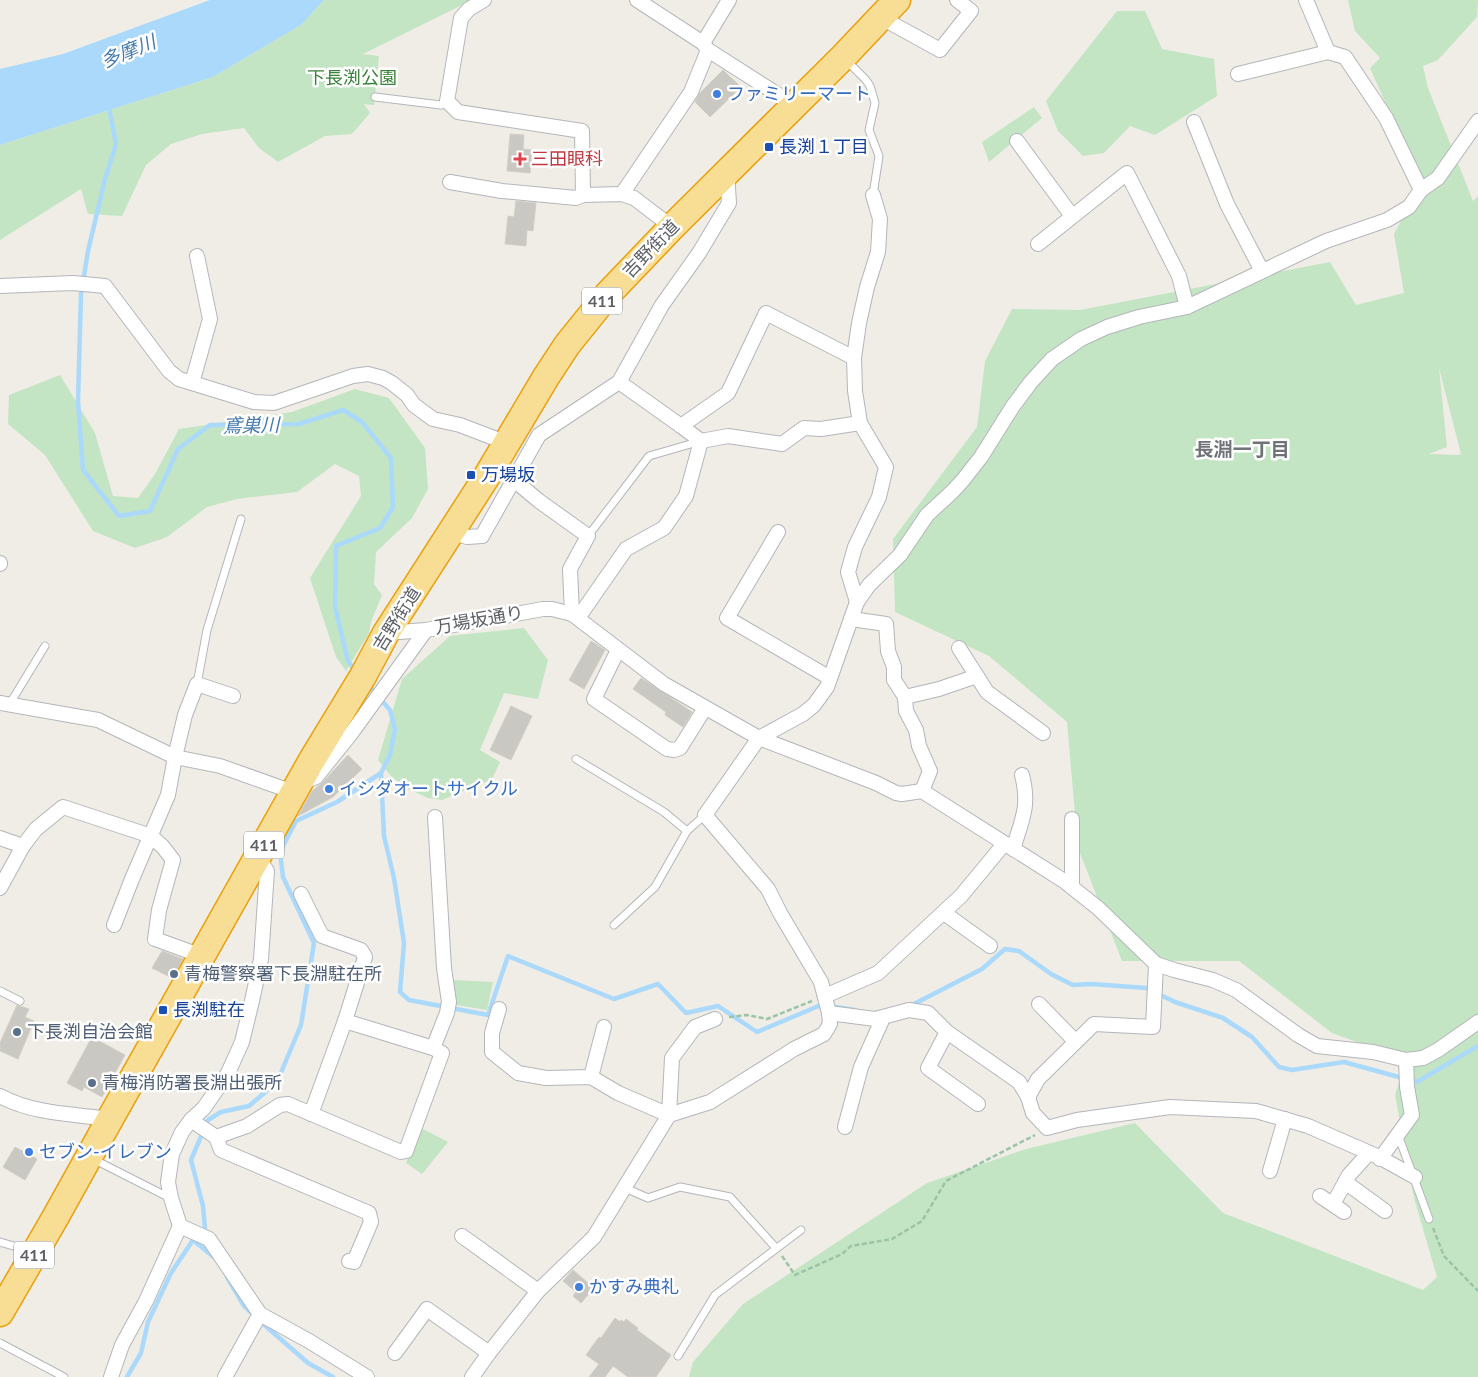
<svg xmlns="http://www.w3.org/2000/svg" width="1478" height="1377" viewBox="0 0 1478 1377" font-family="Lato,'Noto Sans JP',sans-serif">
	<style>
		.green { fill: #c4e5c4; fill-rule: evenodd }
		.water { fill: #aad9fb }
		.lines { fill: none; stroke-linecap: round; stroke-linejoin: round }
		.stream { stroke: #aad9fb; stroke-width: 4.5 }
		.building { fill: #cac8c3; stroke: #d4cfc4 }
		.lane-casing { stroke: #b3b6ba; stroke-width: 9 }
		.street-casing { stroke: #b3b6ba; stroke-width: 16 }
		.highway-casing { stroke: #eaa00b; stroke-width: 29 }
		.path { stroke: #9bc4a7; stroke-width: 2.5; stroke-dasharray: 5 2.5; stroke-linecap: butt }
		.lane { stroke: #fff; stroke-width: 7 }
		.street { stroke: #fff; stroke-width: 14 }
		.highway { stroke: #f8dd94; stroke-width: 26 }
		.shop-dot { fill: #3f7fe0; stroke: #fff; stroke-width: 2 }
		.transit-dot { fill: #1a4fb4; stroke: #fff; stroke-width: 2 }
		.health-dot { fill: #e0444e; stroke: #fff; stroke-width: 2 }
		.service-dot { fill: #5c6f8a; stroke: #fff; stroke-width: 2 }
		.labels { text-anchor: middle; stroke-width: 5; stroke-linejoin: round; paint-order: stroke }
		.shield { fill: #fff; stroke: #8e9094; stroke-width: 1 }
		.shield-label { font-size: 16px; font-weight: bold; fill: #5d6166 }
		.park-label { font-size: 18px; fill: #38823b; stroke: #fff }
		.shop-label { font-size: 18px; fill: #366cbe; stroke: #fff; text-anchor: start }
		.transit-label { font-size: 18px; fill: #164399; stroke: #fff; text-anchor: start }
		.health-label { font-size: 18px; fill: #be3a42; stroke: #fff; text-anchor: start }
		.street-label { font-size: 18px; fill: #5d6166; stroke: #fff }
		.service-label { font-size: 18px; fill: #4e5e75; stroke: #fff; text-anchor: start }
		.water-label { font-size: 19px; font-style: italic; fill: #467aae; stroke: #fff }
		.neighbourhood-label { font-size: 19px; font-weight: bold; fill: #6f7377; stroke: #fff }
	</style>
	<rect width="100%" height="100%" fill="#efede6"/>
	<g class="green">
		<path d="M324 0H469L460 6 363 54 379 56 374 105 364 104 370 113 352 134 325 136 278 162 259 148 244 128 202 134 171 144 146 165 122 216 88 214 81 189 0 240V145L213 77 301 25Z"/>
		<path d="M1348 0H1478L1477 17 1438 60 1423 66 1428 88 1473 201 1478 196V1377H689L693 1362 743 1304 927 1183 1026 1149 1135 1123 1223 1213 1423 1290 1437 1277 1414 1198 1395 1095 1406 1060 1332 1033 1239 961H1122L1078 848 1067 722 989 656 895 612 893 539 977 427 985 361 1012 309 1080 310 1330 262 1356 305 1404 293 1394 234 1421 183 1370 68 1380 58 1355 31ZM1439 368 1461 454 1460 455 1429 454 1447 447Z"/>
		<path d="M1117 11H1145L1162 49 1214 59 1217 96 1155 135 1130 126 1104 153 1083 156 1058 131 1046 101Z"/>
		<path d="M1034 107 1042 118 989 162 982 142Z"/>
		<path d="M60 375 95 433 113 496 138 498 155 474 179 429 292 412 355 389 389 398 425 448 428 489 412 518 376 552 374 584 382 595 371 622 369 633 346 671 336 657 310 578 361 496 359 476 335 464 297 492 237 499 207 507 167 537 135 548 93 531 45 455 8 424 9 395Z"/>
		<path d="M524 628 548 660 538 699 504 693 480 750 500 762 492 779 442 800 428 798 404 787 390 775 378 760 402 679 450 636Z"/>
		<path d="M454 980 493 982 487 1010 456 1005Z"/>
		<path d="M421 1128 448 1142 422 1174 406 1163Z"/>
	</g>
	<path class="water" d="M210 0H324L301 25 213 77 0 145V69L63 54Z"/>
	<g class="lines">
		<g class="stream">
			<path d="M108 103 116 144 105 179 88 251 81 294 78 401 83 470 119 516 150 511 178 449 210 425 299 424 343 410 362 422 391 458 393 507 380 528 336 546 335 607 348 661 356 672"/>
			<path d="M368 685 390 710 395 729 390 755 381 773 384 836 394 878 404 943 400 992 409 1000 488 1015 508 956 614 999 658 984 686 1013 718 1006 757 1032 821 1005 825 1006"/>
			<path d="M912 1005 982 969 1005 949 1019 951 1051 974 1073 985 1091 984 1146 988 1175 1002 1223 1018 1252 1037 1279 1067 1292 1070 1344 1062 1417 1082 1478 1046"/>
			<path d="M836 1007 855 1010"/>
			<path d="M193 1240 216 1259"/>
			<path d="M227 1277 244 1306 254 1315"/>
			<path d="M261 1322 308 1363 333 1377"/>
			<path d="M127 1377 141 1353 148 1322 171 1273 193 1240 205 1229 203 1206 191 1160 208 1120 221 1112 249 1106 277 1082 301 1025 314 943 283 877 280 852 296 821 337 802 381 773"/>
		</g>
	</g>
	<g class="building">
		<path d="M723 70 741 87 710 117 695 102 700 93Z"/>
		<path d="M510 134 524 135 523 149 532 150 530 173 507 171Z"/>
		<path d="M516 201 536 203 533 231 527 230 526 246 505 244 508 216 514 217Z"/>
		<path d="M591 641 605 650 584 689 569 680Z"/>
		<path d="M641 678 692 712 683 727 665 715 666 712 633 689Z"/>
		<path d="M511 706 532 716 511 760 490 750Z"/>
		<path d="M348 755 362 769 333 797 298 816 312 791 322 783Z"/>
		<path d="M162 951 183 959 172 978 152 968Z"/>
		<path d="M17 1005 29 1009 25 1017 34 1021 18 1059 0 1051V1043Z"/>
		<path d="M92 1037 125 1055 102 1097 84 1087 82 1091 67 1083Z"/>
		<path d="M15 1147 37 1159 25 1180 3 1167Z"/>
		<path d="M573 1270 594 1288 581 1303 573 1296 576 1292 563 1281Z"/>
		<path d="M615 1318 620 1322 621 1320 624 1322 626 1319 638 1328 637 1330 671 1355 656 1377H628L613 1366 605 1377H589L599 1364 586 1355 599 1337 601 1338Z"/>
	</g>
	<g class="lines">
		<defs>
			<g id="lane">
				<path d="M847 61 866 80 870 86 875 103 869 130 879 156 873 195"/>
				<path d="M375 97 441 105 447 101"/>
				<path d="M588 536 649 456 701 441"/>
				<path d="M197 684 207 630 241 519"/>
				<path d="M9 705 45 646"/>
				<path d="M576 759 664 812 687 831 705 815"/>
				<path d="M614 925 655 887 687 831"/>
				<path d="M0 991 20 1001"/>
				<path d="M1398 1135 1429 1219"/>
				<path d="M93 1159 170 1198"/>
				<path d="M625 1188 648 1198 680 1187 730 1197 776 1248"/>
				<path d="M0 1242 31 1251"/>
				<path d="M0 1343 64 1377"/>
				<path d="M678 1356 715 1295 801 1230"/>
			</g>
			<g id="street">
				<path d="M484 0 469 9 461 18 447 101 458 112 582 131 583 195 622 194 634 198 672 227"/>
				<path d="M637 0 703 43 708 50 794 105"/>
				<path d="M1306 0 1328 52"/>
				<path d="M880 17 940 50 971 11 957 0"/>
				<path d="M703 43 729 0"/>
				<path d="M1238 74 1328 52 1345 57 1386 118 1421 190"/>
				<path d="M1194 122 1227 204 1262 271"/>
				<path d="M1017 141 1072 216"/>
				<path d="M450 182 502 191 576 198 583 195"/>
				<path d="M622 194 691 92 708 50"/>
				<path d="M1038 244 1127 173 1179 276 1187 307"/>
				<path d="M0 286 73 283 105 286 169 371 179 379 254 402 274 403 353 376 368 374 383 378 392 383 407 395 414 405 433 419 460 425 507 443"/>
				<path d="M619 382 681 426 728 393 766 313 854 358"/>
				<path d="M192 383 210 319 197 256"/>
				<path d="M681 426 701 441 728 436 782 444 804 428 821 429 860 423"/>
				<path d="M514 480 539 501 588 536 570 569 572 614 664 684 759 738 876 783 896 793 902 794 922 791 1064 881 1098 908 1156 964 1174 970 1213 980 1236 990 1298 1035 1317 1046 1373 1052 1406 1060 1423 1058 1438 1050 1478 1022"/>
				<path d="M452 532 467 537 482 536 539 435 619 382 662 305 699 253 729 203 727 172"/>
				<path d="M778 532 727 618 830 678"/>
				<path d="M0 563V564"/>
				<path d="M857 602 869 585 900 555 927 515 952 492 963 480 981 457 1013 406 1031 382 1052 359 1081 339 1107 327 1139 317 1187 307 1326 241 1387 220 1409 207 1421 190 1438 178 1478 121"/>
				<path d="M578 618 626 549 664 528 686 496 701 441"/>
				<path d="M851 619 886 624 888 651 894 667V680L905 697 906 711 916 730 919 746 930 771 922 791"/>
				<path d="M386 633 426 630 543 609H552L572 614"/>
				<path d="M959 648 987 692 1043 733"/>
				<path d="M618 650 594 699 667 749 674 750 680 748 705 708"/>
				<path d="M905 697 939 689 977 676"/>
				<path d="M0 703 98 720 175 757 220 766 293 792"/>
				<path d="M309 780 316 777 350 735 426 630"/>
				<path d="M0 838 23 846"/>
				<path d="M1013 849C1022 820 1030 806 1022 775"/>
				<path d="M258 856 267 871 261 959 252 1001 242 1042 228 1073 204 1108 191 1120 182 1132 172 1154 168 1182 171 1198 180 1226 209 1239 260 1314 309 1341 367 1377"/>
				<path d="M1072 887V819"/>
				<path d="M0 888 23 846 36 829 63 807 151 836 163 847 173 860 159 910 155 939 202 956"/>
				<path d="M301 894 322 936 361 950 365 957 345 1021 311 1114"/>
				<path d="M944 913 990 946"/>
				<path d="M114 925 132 879 168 795 175 757 185 715 197 684 233 696"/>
				<path d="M825 996 878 973 961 896 1004 844"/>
				<path d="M1039 1004 1075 1041"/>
				<path d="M499 1009 492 1033V1052L518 1073 546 1078 591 1077 618 1093 669 1115 672 1058 695 1027 715 1019"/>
				<path d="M829 1013 875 1019 909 1010 928 1013 947 1032 1019 1082 1028 1097 1033 1113 1047 1128 1077 1120 1170 1107 1256 1111 1308 1126 1379 1157 1415 1177"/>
				<path d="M947 1032 928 1068 978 1104"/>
				<path d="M433 1048 447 1013 449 1002 444 968 435 817"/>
				<path d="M591 1077 604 1027"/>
				<path d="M0 1096C33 1114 73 1114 110 1119"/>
				<path d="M1028 1097 1038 1079 1094 1024 1153 1027 1156 964"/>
				<path d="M191 1120 216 1137 247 1126 280 1105 288 1104 401 1152 406 1151 442 1053 433 1048 345 1021"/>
				<path d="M845 1127 861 1067 883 1018"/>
				<path d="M216 1137 221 1150 369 1213 371 1222 354 1262 349 1261"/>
				<path d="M1380 1159 1412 1115 1407 1087 1406 1060"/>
				<path d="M1270 1171 1285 1119"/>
				<path d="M1345 1182 1385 1211"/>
				<path d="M1320 1196 1344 1212"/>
				<path d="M1333 1204 1349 1175 1369 1153"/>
				<path d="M462 1236 538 1291"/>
				<path d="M395 1353 427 1309 489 1353"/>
				<path d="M111 1377 122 1345 146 1301 180 1226"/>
				<path d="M225 1377 260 1314"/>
				<path d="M472 1377 489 1353 538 1291 594 1237 669 1115 710 1102 794 1049 824 1034 830 1024 829 1013 821 982 780 913 768 889 705 815 759 738 803 714 814 705 827 687 857 602 848 572 855 547 879 497 886 467 860 423 855 391 854 358 859 323 867 287 878 252 880 219 873 195"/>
			</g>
			<path id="highway" d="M0 1313 55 1218 110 1119 312 760 363 676 386 633 487 476 546 377 567 345 608 294 672 227 843 57 897 0"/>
		</defs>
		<use href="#lane" class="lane-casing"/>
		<use href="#street" class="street-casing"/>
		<use href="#highway" class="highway-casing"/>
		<g class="path">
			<path d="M729 1017 747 1015 767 1019 812 1001"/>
			<path d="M1433 1228 1444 1256 1478 1291"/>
			<path d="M782 1256 795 1275 842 1254 851 1246 892 1239 922 1221 946 1181 1035 1135"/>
		</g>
		<use href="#lane" class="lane"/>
		<use href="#street" class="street"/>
		<use href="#highway" class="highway"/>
	</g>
	<g class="shop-dot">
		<circle cx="717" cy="94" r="5"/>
		<circle cx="329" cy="789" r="5"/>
		<circle cx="29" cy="1152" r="5"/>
		<circle cx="579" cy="1287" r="5"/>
	</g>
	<g class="transit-dot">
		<rect x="764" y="142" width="10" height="10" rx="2.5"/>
		<rect x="466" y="470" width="10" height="10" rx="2.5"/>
		<rect x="158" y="1005" width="10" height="10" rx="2.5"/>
	</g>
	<path class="health-dot" d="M517.5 151.5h5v5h5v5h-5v5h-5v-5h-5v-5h5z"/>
	<g class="service-dot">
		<circle cx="174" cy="974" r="5"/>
		<circle cx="17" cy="1032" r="5"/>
		<circle cx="92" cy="1083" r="5"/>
	</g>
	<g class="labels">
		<g class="shield">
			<rect x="582" y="287.5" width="40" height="27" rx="4"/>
			<rect x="244" y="831.5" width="40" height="27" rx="4"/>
			<rect x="14" y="1241.5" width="40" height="27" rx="4"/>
		</g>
		<g class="shield-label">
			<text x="602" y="307">411</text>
			<text x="264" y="851">411</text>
			<text x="34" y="1261">411</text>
		</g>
		<g class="park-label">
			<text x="352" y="84">下長渕公園</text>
		</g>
		<g class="shop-label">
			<text x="727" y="100">ファミリーマート</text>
			<text x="339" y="795">イシダオートサイクル</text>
			<text x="39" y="1158">セブン-イレブン</text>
			<text x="589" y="1293">かすみ典礼</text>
		</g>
		<g class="transit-label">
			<text x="779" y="153">長渕１丁目</text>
			<text x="481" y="481">万場坂</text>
			<text x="173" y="1016">長渕駐在</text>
		</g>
		<g class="health-label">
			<text x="531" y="165">三田眼科</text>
		</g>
		<g class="street-label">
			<text transform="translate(651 249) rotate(-46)" y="6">吉野街道</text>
			<text transform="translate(397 619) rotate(-58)" y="6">吉野街道</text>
			<text transform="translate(479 620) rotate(-10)" y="6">万場坂通り</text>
		</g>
		<g class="service-label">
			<text x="184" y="980">青梅警察署下長淵駐在所</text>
			<text x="27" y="1038">下長渕自治会館</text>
			<text x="102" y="1089">青梅消防署長淵出張所</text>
		</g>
		<g class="water-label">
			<text transform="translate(128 51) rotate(-22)" y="7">多摩川</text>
			<text transform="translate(251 425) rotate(-1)" y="7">鳶巣川</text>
		</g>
		<g class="neighbourhood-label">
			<text x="1242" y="456">長淵一丁目</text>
		</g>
	</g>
</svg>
